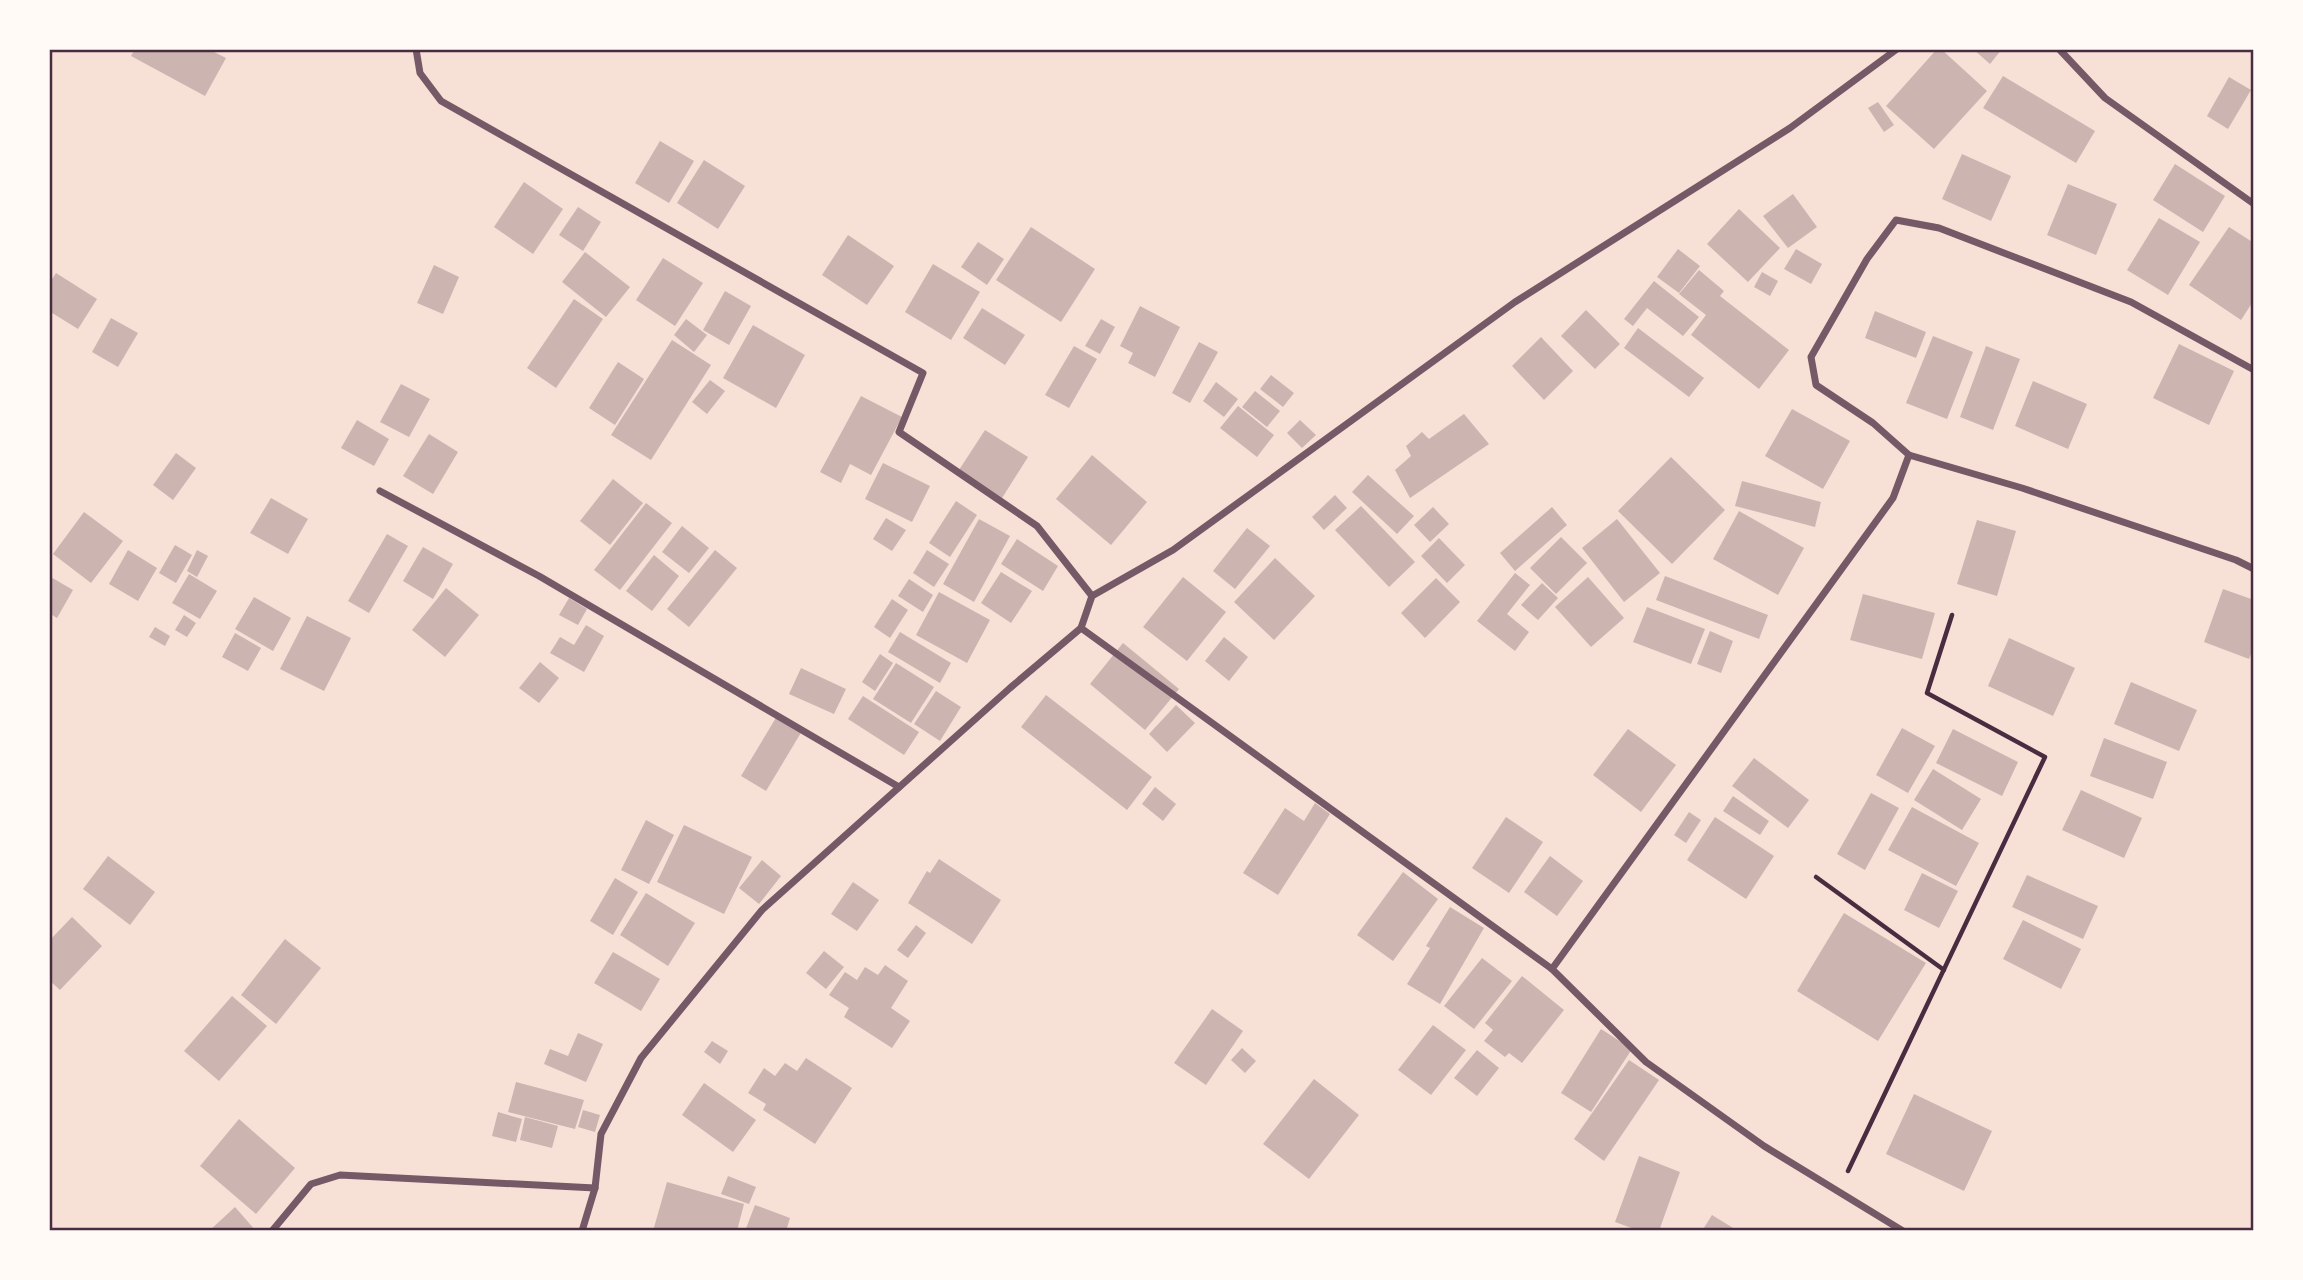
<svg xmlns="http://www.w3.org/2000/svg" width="2303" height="1280" viewBox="0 0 2303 1280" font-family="Karla,sans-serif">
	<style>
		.building { fill: #ccb4b1 }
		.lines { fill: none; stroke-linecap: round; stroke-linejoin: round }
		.path { stroke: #4a2c40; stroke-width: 4.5 }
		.minor { stroke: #755966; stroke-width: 7 }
		.neatline { fill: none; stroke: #4a2c40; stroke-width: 2.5 }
	</style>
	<rect width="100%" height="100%" fill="#f7e1d7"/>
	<g class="building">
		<path d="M135 49H208L226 58 205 96 131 56Z"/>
		<path d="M1937 49H1941L1987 91 1934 149 1886 106Z"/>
		<path d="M1973 49H2002L1990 64Z"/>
		<path d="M2003 76 2095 131 2076 163 1983 108Z"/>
		<path d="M2229 77 2251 90 2228 129 2207 116Z"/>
		<path d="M1878 102 1894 125 1884 132 1868 108Z"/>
		<path d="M660 141 694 161 669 203 635 183Z"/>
		<path d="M1962 154 2011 176 1991 221 1942 199Z"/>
		<path d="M704 160 745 186 718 229 677 203Z"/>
		<path d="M2175 164 2225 196 2203 232 2153 200Z"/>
		<path d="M524 182 563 209 533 254 494 227Z"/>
		<path d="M2068 184 2117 204 2096 255 2047 235Z"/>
		<path d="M1793 194 1817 227 1788 248 1763 216Z"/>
		<path d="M578 207 601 222 583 251 559 235Z"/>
		<path d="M1739 209 1780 248 1748 282 1707 244Z"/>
		<path d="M2159 218 2200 242 2168 295 2127 270Z"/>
		<path d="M1031 227 1095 269 1061 322 996 280Z"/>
		<path d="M2229 227 2254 243V300L2241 320 2189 285Z"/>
		<path d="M848 235 894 266 867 305 822 275Z"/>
		<path d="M978 242 1004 259 987 285 961 267Z"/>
		<path d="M1678 249 1700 266 1679 293 1657 277Z"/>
		<path d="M1796 249 1822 264 1811 284 1784 269Z"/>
		<path d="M585 252 630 287 606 317 562 282Z"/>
		<path d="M663 258 703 283 675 326 636 300Z"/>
		<path d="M933 264 980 292 951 340 905 312Z"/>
		<path d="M434 265 459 277 443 314 417 303Z"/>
		<path d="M1699 270 1724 291 1720 296 1789 350 1759 389 1691 335 1706 315 1679 294Z"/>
		<path d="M1762 272 1778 281 1770 296 1754 287Z"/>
		<path d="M56 273 97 299 78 329 49 311V284Z"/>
		<path d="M1654 281 1699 317 1683 336 1647 308 1633 326 1624 319Z"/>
		<path d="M725 291 751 306 729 345 703 330Z"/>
		<path d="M574 299 603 319 556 388 527 368Z"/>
		<path d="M1140 306 1180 327 1155 377 1128 363 1133 353 1120 346Z"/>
		<path d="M982 308 1025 335 1005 365 963 338Z"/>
		<path d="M1586 310 1620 344 1595 369 1561 336Z"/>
		<path d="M1875 311 1926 332 1916 358 1865 338Z"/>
		<path d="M111 318 138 333 118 367 92 352Z"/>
		<path d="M686 319 707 335 694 352 674 335Z"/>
		<path d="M1101 319 1115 327 1100 354 1085 346Z"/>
		<path d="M753 325 805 355 776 408 723 378Z"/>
		<path d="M1638 328 1704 378 1689 397 1624 348Z"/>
		<path d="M1933 336 1973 352 1947 419 1906 403Z"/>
		<path d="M1541 337 1573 371 1544 400 1512 366Z"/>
		<path d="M672 340 711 365 651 460 611 435Z"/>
		<path d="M1199 342 1218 352 1190 403 1172 393Z"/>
		<path d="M2179 344 2234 371 2209 425 2153 398Z"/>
		<path d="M1074 346 1097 359 1069 408 1045 395Z"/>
		<path d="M1986 346 2020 359 1993 430 1960 417Z"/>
		<path d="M618 362 644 379 615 425 589 408Z"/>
		<path d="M1271 375 1294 393 1283 407 1260 389Z"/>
		<path d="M710 380 725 391 707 414 692 402Z"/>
		<path d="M2033 381 2087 404 2068 449 2015 426Z"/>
		<path d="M1216 382 1238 399 1224 417 1203 401Z"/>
		<path d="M401 384 430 399 409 437 380 422Z"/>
		<path d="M1255 391 1280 411 1267 427 1242 407Z"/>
		<path d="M861 396 902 417 871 475 850 464 841 483 820 472Z"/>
		<path d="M1238 406 1274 435 1257 457 1220 428Z"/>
		<path d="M1792 409 1850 441 1823 489 1765 456Z"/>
		<path d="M1464 414 1489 444 1410 498 1395 470 1411 456 1406 446 1422 432 1429 439Z"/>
		<path d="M357 420 389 439 374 466 341 448Z"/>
		<path d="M1300 420 1316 435 1302 448 1287 433Z"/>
		<path d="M985 430 1028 457 1002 498 959 470Z"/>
		<path d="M429 434 458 452 433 494 403 476Z"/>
		<path d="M176 453 196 468 173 500 153 485Z"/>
		<path d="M1092 455 1147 502 1111 545 1056 499Z"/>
		<path d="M1671 457 1725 510 1672 564 1618 511Z"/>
		<path d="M883 463 930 486 912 522 865 499Z"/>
		<path d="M1368 475 1414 516 1397 534 1352 492Z"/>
		<path d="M613 479 643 503 610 545 580 521Z"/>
		<path d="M1742 481 1821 502 1815 527 1735 506Z"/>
		<path d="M1335 495 1347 508 1324 530 1312 517Z"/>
		<path d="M271 498 308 519 288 554 250 533Z"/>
		<path d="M956 501 977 515 950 557 929 543Z"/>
		<path d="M646 503 672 523 620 590 594 570Z"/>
		<path d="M1361 506 1415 562 1389 587 1335 530Z"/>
		<path d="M1433 507 1449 524 1430 542 1414 525Z"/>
		<path d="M1552 507 1567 525 1515 571 1500 553Z"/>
		<path d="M1739 511 1804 548 1778 595 1713 559Z"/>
		<path d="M84 512 123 541 91 583 53 554Z"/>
		<path d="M886 518 906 530 892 551 873 539Z"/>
		<path d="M979 519 1010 536 974 602 943 584Z"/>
		<path d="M1617 519 1660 573 1624 602 1582 548Z"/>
		<path d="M1977 520 2016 531 1997 596 1957 584Z"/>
		<path d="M682 526 709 548 689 573 662 552Z"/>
		<path d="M1247 528 1270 546 1235 589 1213 571Z"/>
		<path d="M387 534 408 546 369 613 348 601Z"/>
		<path d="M1561 537 1587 563 1556 594 1530 568Z"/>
		<path d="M1439 538 1465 565 1447 583 1421 556Z"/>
		<path d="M1017 539 1058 566 1043 591 1001 564Z"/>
		<path d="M175 545 192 555 176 583 159 573Z"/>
		<path d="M423 547 453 564 433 599 403 581Z"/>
		<path d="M128 550 157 568 138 601 109 584Z"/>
		<path d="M197 550 208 556 197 577 187 571Z"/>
		<path d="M715 550 737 568 689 627 667 609Z"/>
		<path d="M927 550 949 564 934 587 913 573Z"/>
		<path d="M654 555 679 576 652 611 626 591Z"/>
		<path d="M1275 558 1315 596 1274 640 1234 602Z"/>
		<path d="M1001 572 1032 591 1011 623 981 603Z"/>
		<path d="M1515 573 1530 585 1507 614 1529 632 1515 651 1477 621Z"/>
		<path d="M189 574 217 591 200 619 172 603Z"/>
		<path d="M49 576 73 590 57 618 49 613Z"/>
		<path d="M1665 576 1768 615 1759 639 1656 600Z"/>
		<path d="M1183 577 1226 612 1187 661 1143 627Z"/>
		<path d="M1588 577 1624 618 1591 647 1555 607Z"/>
		<path d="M1436 578 1460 602 1425 638 1401 613Z"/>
		<path d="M909 579 933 595 923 612 898 596Z"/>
		<path d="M1542 583 1558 598 1538 620 1521 605Z"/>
		<path d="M446 588 479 615 445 657 412 630Z"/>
		<path d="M2223 589 2254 600V646L2249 659 2204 642Z"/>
		<path d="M939 592 990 620 967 663 916 635Z"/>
		<path d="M1863 594 1935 613 1922 659 1850 640Z"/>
		<path d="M254 597 291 618 273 651 235 629Z"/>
		<path d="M569 598 587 609 578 625 559 615Z"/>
		<path d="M892 599 908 610 890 638 874 627Z"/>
		<path d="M1647 607 1705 629 1691 664 1633 642Z"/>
		<path d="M184 615 196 623 187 637 175 630Z"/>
		<path d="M307 616 351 638 324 691 280 669Z"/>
		<path d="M586 625 604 636 584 672 550 653 560 637 574 645Z"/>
		<path d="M155 627 170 636 165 646 149 637Z"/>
		<path d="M1710 631 1733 641 1721 673 1697 664Z"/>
		<path d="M900 632 951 663 940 683 888 652Z"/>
		<path d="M235 633 261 648 248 671 222 657Z"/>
		<path d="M1224 637 1248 657 1229 681 1205 661Z"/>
		<path d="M2009 638 2075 668 2053 716 1988 686Z"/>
		<path d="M1123 643 1179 689 1145 730 1090 684Z"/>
		<path d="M880 654 893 663 875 691 862 682Z"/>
		<path d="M540 662 559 678 539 703 519 688Z"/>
		<path d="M896 663 934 687 911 723 873 699Z"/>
		<path d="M801 668 846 689 834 714 789 694Z"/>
		<path d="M2131 682 2197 710 2179 751 2114 724Z"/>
		<path d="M936 691 961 707 940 741 914 724Z"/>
		<path d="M1046 695 1152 777 1127 810 1021 727Z"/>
		<path d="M863 696 919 732 904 755 848 719Z"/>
		<path d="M1176 705 1195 723 1167 752 1149 734Z"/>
		<path d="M777 716 802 731 766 791 741 776Z"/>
		<path d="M1902 728 1935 746 1908 793 1876 775Z"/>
		<path d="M1628 729 1676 765 1641 812 1593 775Z"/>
		<path d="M1953 729 2018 762 2002 796 1936 763Z"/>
		<path d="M2104 738 2167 762 2153 799 2090 776Z"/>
		<path d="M1754 758 1809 800 1788 828 1732 786Z"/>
		<path d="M1933 769 1981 799 1962 830 1914 800Z"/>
		<path d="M1155 787 1176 804 1163 821 1142 804Z"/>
		<path d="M2081 790 2142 818 2124 858 2062 830Z"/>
		<path d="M1871 793 1899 808 1865 870 1837 854Z"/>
		<path d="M1733 796 1769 821 1760 835 1723 811Z"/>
		<path d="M1315 803 1330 814 1278 895 1243 873 1285 808 1304 821Z"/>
		<path d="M1912 807 1979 843 1956 886 1888 850Z"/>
		<path d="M1689 812 1701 820 1686 843 1674 835Z"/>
		<path d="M1506 817 1543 842 1509 893 1472 868Z"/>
		<path d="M1715 817 1774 856 1746 899 1687 860Z"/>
		<path d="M646 820 674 835 649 884 621 870Z"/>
		<path d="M684 825 752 857 724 914 657 882Z"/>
		<path d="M108 856 155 892 130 925 83 889Z"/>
		<path d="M1550 856 1583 881 1557 916 1524 892Z"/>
		<path d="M939 859 1001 900 972 944 908 903 927 871 930 873Z"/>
		<path d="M762 860 781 876 759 904 739 888Z"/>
		<path d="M1403 872 1438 899 1393 961 1357 935Z"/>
		<path d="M1922 873 1958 891 1939 928 1904 910Z"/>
		<path d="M2027 875 2098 906 2083 939 2012 907Z"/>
		<path d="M615 878 638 892 613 935 590 921Z"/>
		<path d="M853 882 879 900 857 931 831 914Z"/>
		<path d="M646 893 695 923 668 966 620 935Z"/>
		<path d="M1450 907 1484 928 1440 1004 1407 984 1430 948 1426 946Z"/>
		<path d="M1844 913 1926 963 1878 1041 1797 991Z"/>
		<path d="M72 917 102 946 60 990 49 980V941Z"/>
		<path d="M2023 920 2081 949 2061 989 2003 959Z"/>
		<path d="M916 925 926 933 908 958 897 950Z"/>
		<path d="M285 939 321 968 276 1024 241 995Z"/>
		<path d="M824 951 844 967 826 989 806 973Z"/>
		<path d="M613 952 660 979 641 1011 594 983Z"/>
		<path d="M1482 958 1512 981 1474 1029 1444 1006Z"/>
		<path d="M885 965 908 981 891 1008 910 1021 892 1048 844 1017 849 1008 829 995 845 972 857 980 865 967 878 975Z"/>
		<path d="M1522 976 1564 1010 1522 1063 1509 1053 1505 1057 1484 1041 1493 1030 1485 1023Z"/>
		<path d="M232 996 267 1026 219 1081 184 1051Z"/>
		<path d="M1212 1009 1243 1031 1206 1085 1174 1063Z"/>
		<path d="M1433 1025 1466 1050 1431 1095 1398 1070Z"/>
		<path d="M1601 1029 1632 1049 1591 1112 1561 1093Z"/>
		<path d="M578 1033 603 1044 586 1082 544 1064 550 1049 568 1056Z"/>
		<path d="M712 1041 728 1051 720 1064 704 1052Z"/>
		<path d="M1242 1048 1256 1061 1245 1073 1231 1060Z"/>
		<path d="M1477 1050 1499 1068 1477 1096 1454 1078Z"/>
		<path d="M806 1058 852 1088 815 1144 763 1110 766 1104 748 1093 764 1068 775 1076 785 1063 797 1071Z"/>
		<path d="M1629 1060 1659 1080 1604 1161 1574 1139Z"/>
		<path d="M1314 1079 1359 1115 1309 1179 1263 1144Z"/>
		<path d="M516 1082 584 1100 575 1129 508 1112Z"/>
		<path d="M704 1083 756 1120 733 1152 682 1115Z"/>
		<path d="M1914 1094 1992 1131 1964 1191 1886 1154Z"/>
		<path d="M583 1110 600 1115 595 1132 578 1127Z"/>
		<path d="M498 1112 522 1119 516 1142 492 1136Z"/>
		<path d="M525 1117 558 1126 552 1148 520 1140Z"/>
		<path d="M239 1119 295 1168 256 1214 200 1166Z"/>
		<path d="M1639 1156 1680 1172 1659 1231H1640L1615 1222Z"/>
		<path d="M728 1176 756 1187 749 1204 721 1194Z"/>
		<path d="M667 1182 744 1204 737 1231H653Z"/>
		<path d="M755 1205 790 1218 786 1231H745Z"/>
		<path d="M235 1207 256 1231H209Z"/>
		<path d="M1712 1215 1738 1231H1702Z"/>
	</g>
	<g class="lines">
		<g class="path">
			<path d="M1816 877 1944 970"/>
			<path d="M1848 1171 2045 757 1927 693 1952 615"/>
		</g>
		<g class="minor">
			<path d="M416 49 420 73 441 101 923 373 899 432 1037 526 1092 596"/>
			<path d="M2059 49 2105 98 2254 204"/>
			<path d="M1909 455 2022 488 2236 560 2254 569"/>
			<path d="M380 491 539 576 899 787"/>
			<path d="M1081 628 1552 969"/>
			<path d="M272 1231 311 1184 340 1175 595 1188"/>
			<path d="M582 1231 595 1188 601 1134 641 1058 762 910 1010 688 1081 628 1092 596 1173 550 1515 302 1790 128 1897 49"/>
			<path d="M1903 1231 1764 1146 1646 1062 1552 969 1893 498 1909 455 1873 423 1816 385 1811 357 1867 259 1896 220 1939 228 2131 302 2254 370"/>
		</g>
	</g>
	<rect width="2303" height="1280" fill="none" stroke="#fffaf5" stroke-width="102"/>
	<rect x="51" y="51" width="2201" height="1178" class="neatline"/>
</svg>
